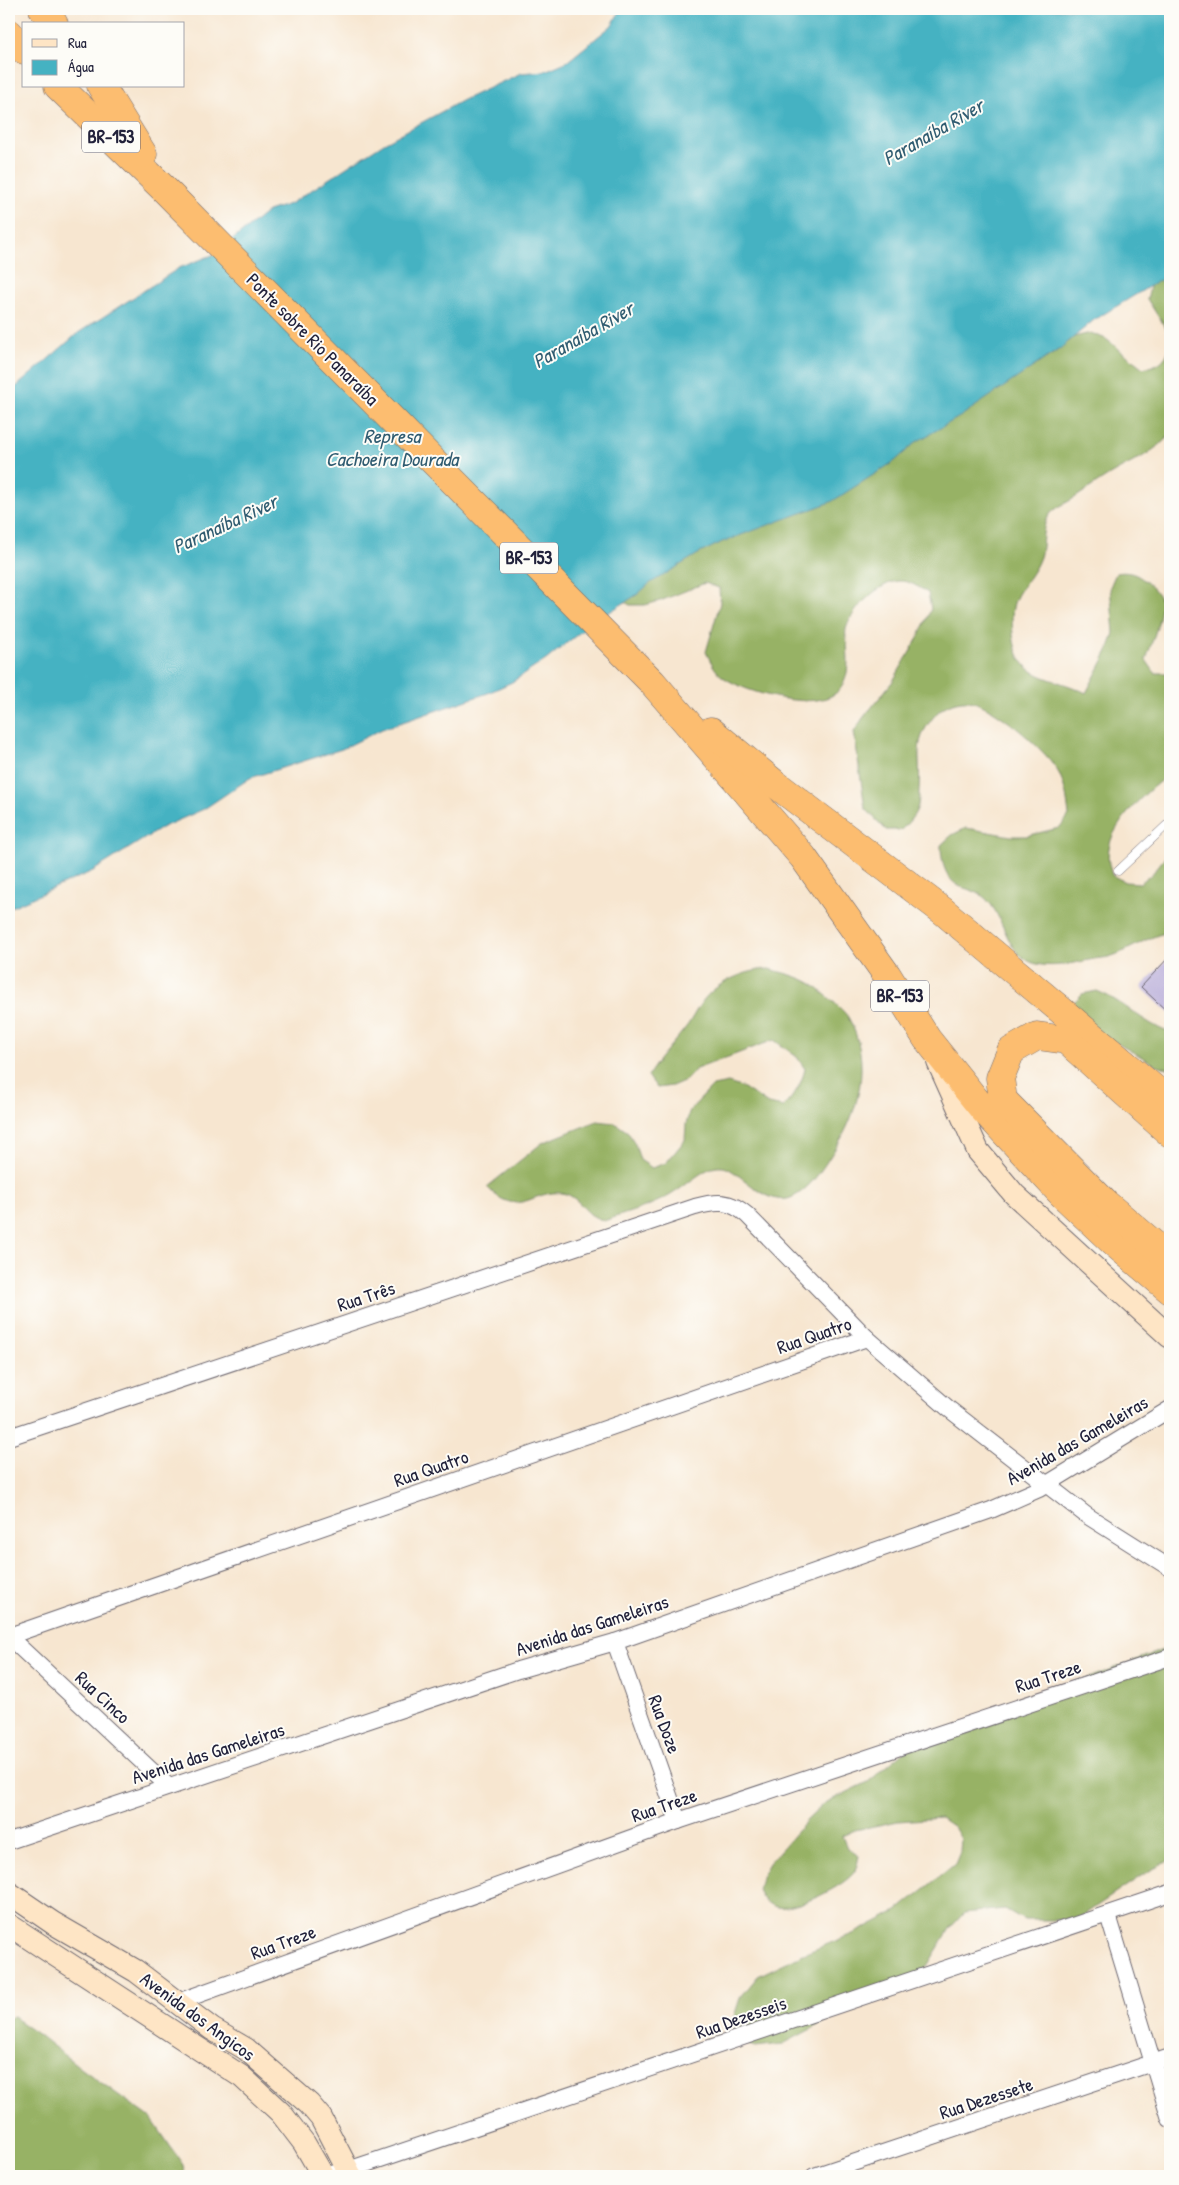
<svg xmlns="http://www.w3.org/2000/svg" width="1179" height="2185" viewBox="0 0 1179 2185" font-family="'Patrick Hand',sans-serif">
	<style>
		.forest { fill: #97b265; stroke: #5c6a50 }
		.water { fill: #45b2c2; stroke: #346a7e }
		.building { fill: #baafda }
		.lines { fill: none; stroke-linecap: round; stroke-linejoin: round }
		.lane-casing { stroke: #6d676f; stroke-width: 9 }
		.street-casing { stroke: #6d676f; stroke-width: 18 }
		.secondary-casing { stroke: #6d676f; stroke-width: 24 }
		.highway-casing { stroke: #6d676f; stroke-width: 29 }
		.lane { stroke: #fff; stroke-width: 8 }
		.street { stroke: #fff; stroke-width: 16 }
		.secondary { stroke: #fee5c5; stroke-width: 22 }
		.highway { stroke: #fcbd6f; stroke-width: 28 }
		.labels { text-anchor: middle; stroke-width: 4; stroke-linejoin: round; paint-order: stroke }
		.shield { fill: #fdfcf7; stroke: #646373; stroke-width: 1 }
		.shield-label { font-size: 18px; font-weight: bold; fill: #22223b }
		.street-label { font-size: 19px; fill: #22223b; stroke: #fdfcf7 }
		.water-label { font-size: 20px; font-style: italic; fill: #305c71; stroke: #fdfcf7 }
	</style>
	<rect width="100%" height="100%" fill="#fdfcf7"/>
	<filter id="ink" filterUnits="userSpaceOnUse"><feTurbulence type="fractalNoise" baseFrequency=".02" numOctaves="2"/><feDisplacementMap in="SourceGraphic" scale="10" xChannelSelector="R" yChannelSelector="G"/><feConvolveMatrix kernelMatrix="1 2 1 2 8 2 1 2 1" color-interpolation-filters="sRGB"/></filter>
	<filter id="wash" filterUnits="userSpaceOnUse"><feTurbulence type="fractalNoise" baseFrequency=".0096" numOctaves="4" result="noise"/><feDisplacementMap in="SourceGraphic" scale="20" xChannelSelector="R" yChannelSelector="G"/><feGaussianBlur stdDeviation="1.12" result="paint"/><feColorMatrix in="noise" values="0 0 0 0 0 0 0 0 0 0 0 0 0 0 0 0 0 1.4 0 .05"/><feComposite in="paint" operator="in"/></filter>
	<g filter="url(#wash)">
		<rect width="100%" height="100%" fill="#f7e6d0"/>
		<g class="forest">
			<path d="M1170 274V335L1147 299 1151 283Z"/>
			<path d="M1091 333 1106 339 1143 368C1158 366 1166 361 1170 346V435C1156 450 1139 459 1120 469 1105 477 1090 488 1076 497 1068 502 1059 506 1053 511 1039 525 1045 541 1040 557 1035 572 1022 585 1015 600 1011 611 1012 622 1013 634 1018 682 1052 675 1086 693L1108 651 1114 633 1110 587 1116 573C1127 571 1136 573 1145 581 1151 586 1157 591 1160 599 1165 611 1150 646 1146 660L1155 673H1170V774C1149 788 1113 822 1109 848 1107 858 1109 865 1112 875L1125 882 1140 883 1152 874 1170 851V937L1165 933C1145 938 1129 951 1109 957 1105 958 1099 958 1094 959 1073 963 1040 973 1021 956 1004 941 1002 913 985 898 978 892 970 890 961 887 945 880 941 861 941 845L952 835 966 828 1011 836H1026L1059 828 1069 816C1067 798 1065 783 1056 768 1044 749 993 704 969 701 958 700 946 704 938 712 910 742 922 755 919 790 919 796 919 804 917 809 914 817 907 824 901 830H886L865 808 854 732 863 718 893 681 918 638 931 609 928 593C920 588 910 581 900 581 880 581 851 610 846 629 845 633 846 639 847 644 848 659 850 674 841 688 822 715 745 693 723 677 715 671 711 662 706 652L720 603 719 588 705 583 660 601 645 605H630L617 598 1053 354 1074 337Z"/>
			<path d="M769 969C783 973 799 976 812 984 820 990 843 1009 848 1017 873 1061 859 1113 833 1152 823 1168 810 1189 793 1197 767 1210 739 1169 723 1167 711 1166 705 1171 696 1177 685 1185 673 1195 661 1200 643 1209 623 1214 604 1221 600 1219 594 1217 590 1214 583 1208 576 1197 566 1194 534 1186 520 1222 487 1187L542 1143 597 1121 615 1123 628 1132 635 1144 640 1160 652 1168 666 1163 685 1140 686 1124 690 1110 713 1086 728 1083 744 1088 768 1104 783 1107C795 1095 801 1085 805 1069L797 1057 774 1040 696 1069 686 1080 672 1086 657 1088 648 1076C658 1059 671 1046 683 1031 691 1022 695 1011 702 1002 716 982 746 970 769 969Z"/>
			<path d="M1097 991C1123 1001 1143 1023 1170 1033V1069L1156 1065 1102 1035 1071 1005 1082 994Z"/>
			<path d="M1170 1647V1860L1150 1870 1076 1920H1024L1005 1909 964 1913 951 1927 924 1971 865 1999 847 2010 783 2044 755 2047 740 2042 732 2023 740 1998 758 1976 801 1955 855 1933 897 1911 955 1864 960 1852 961 1839 954 1827 941 1818 898 1821 855 1830 842 1836 847 1848 859 1856C858 1860 857 1867 855 1871 846 1886 794 1911 777 1907 767 1905 762 1898 758 1890L761 1877 769 1863 805 1822 825 1803 868 1782 923 1736 973 1722Z"/>
			<path d="M13 2017 39 2035 82 2069 151 2118 183 2165 185 2176H9V2018Z"/>
		</g>
		<path class="water" d="M622 9H1170V274L1094 320 1061 348 961 416 916 442 895 461 831 502 722 542 698 554 649 584 638 594 589 625 546 660 512 682 488 693 382 729 342 749 250 778 204 809 163 827 93 871 9 908V393L78 333 179 268 215 254 268 211 290 204 384 143 463 100 521 73 545 71 568 61 611 26Z"/>
		<g id="blocks">
			<path class="building" d="M1170 956V1014L1141 987Z"/>
		</g>
	</g>
	<g filter="url(#ink)">
		<use href="#blocks" fill-opacity="0" stroke="#6d676f" stroke-width="1"/>
		<g class="lines">
			<defs>
				<path id="lane" d="M1118 871 1170 822"/>
				<g id="street">
					<path d="M9 1437 695 1207C716 1201 730 1200 747 1215L867 1338 949 1409 1086 1515 1170 1568"/>
					<path d="M9 1636 867 1338"/>
					<path d="M9 1637 169 1787"/>
					<path d="M615 1642 678 1821"/>
					<path d="M9 1841 518 1670 615 1642 991 1510 1039 1489 1170 1409"/>
					<path d="M1108 1915 1170 2119"/>
					<path d="M175 2003 678 1821 1170 1657"/>
					<path d="M323 2176 348 2170 1170 1893"/>
					<path d="M814 2176 1170 2057"/>
				</g>
				<g id="secondary">
					<path d="M938 1062 978 1151 1014 1194 1170 1337"/>
					<path d="M9 1893 53 1923 136 1971 212 2029 246 2049 309 2104 321 2118 351 2176"/>
					<path d="M9 1925 242 2077 281 2113 304 2143 323 2176"/>
				</g>
				<g id="highway">
					<path d="M43 9 54 24"/>
					<path d="M9 33 24 50"/>
					<path d="M58 86 163 188 652 682 803 857 887 975 927 1039 983 1109 1060 1192 1114 1243 1170 1290"/>
					<path d="M101 86 143 154"/>
					<path d="M711 731 774 783 943 911 1170 1102"/>
					<path d="M1170 1133 1066 1040 1037 1036 1011 1051 1000 1078 1003 1100 1105 1203 1170 1258"/>
				</g>
			</defs>
			<use href="#lane" class="lane-casing"/>
			<use href="#street" class="street-casing"/>
			<use href="#secondary" class="secondary-casing"/>
			<use href="#highway" class="highway-casing"/>
			<use href="#lane" class="lane"/>
			<use href="#street" class="street"/>
			<use href="#secondary" class="secondary"/>
			<use href="#highway" class="highway"/>
		</g>
	</g>
	<g class="labels">
		<g class="shield">
			<rect x="82" y="121.5" width="58" height="31" rx="4"/>
			<rect x="500" y="542.5" width="58" height="31" rx="4"/>
			<rect x="871" y="980.5" width="58" height="31" rx="4"/>
		</g>
		<g class="shield-label">
			<text x="111" y="143">BR-153</text>
			<text x="529" y="564">BR-153</text>
			<text x="900" y="1002">BR-153</text>
		</g>
		<g class="street-label">
			<text transform="translate(313 339) rotate(45)" y="7">Ponte sobre Rio Panaraíba</text>
			<text transform="translate(366 1296) rotate(-18)" y="7">Rua Três</text>
			<text transform="translate(814 1335) rotate(-19)" y="7">Rua Quatro</text>
			<text transform="translate(1077 1440) rotate(-30)" y="7">Avenida das Gameleiras</text>
			<text transform="translate(431 1468) rotate(-19)" y="7">Rua Quatro</text>
			<text transform="translate(592 1625) rotate(-18)" y="7">Avenida das Gameleiras</text>
			<text transform="translate(1048 1676) rotate(-18)" y="7">Rua Treze</text>
			<text transform="translate(103 1697) rotate(43)" y="7">Rua Cinco</text>
			<text transform="translate(665 1724) rotate(70)" y="7">Rua Doze</text>
			<text transform="translate(208 1753) rotate(-18)" y="7">Avenida das Gameleiras</text>
			<text transform="translate(664 1805) rotate(-19)" y="7">Rua Treze</text>
			<text transform="translate(283 1942) rotate(-20)" y="7">Rua Treze</text>
			<text transform="translate(198 2016) rotate(36)" y="7">Avenida dos Angicos</text>
			<text transform="translate(741 2017) rotate(-19)" y="7">Rua Dezesseis</text>
			<text transform="translate(986 2098) rotate(-18)" y="7">Rua Dezessete</text>
		</g>
		<g class="water-label">
			<text transform="translate(933 132) rotate(-30)" y="7">Paranaíba River</text>
			<text transform="translate(583 335) rotate(-30)" y="7">Paranaíba River</text>
			<text x="392" y="443">Represa<tspan x="392" dy="23">Cachoeira Dourada</tspan></text>
			<text transform="translate(225 524) rotate(-25)" y="7">Paranaíba River</text>
		</g>
	</g>
	<rect width="1179" height="2185" fill="none" stroke="#fdfcf7" stroke-width="30"/>
	<rect x="22" y="22" width="162" height="65" fill="#fdfcf7" stroke="#a5a5ac"/>
	<rect x="32" y="39" width="25" height="8" fill="#fee5c5" stroke="#a5a5ac"/>
	<text x="68" y="48" font-size="15" fill="#22223b">Rua</text>
	<rect x="32" y="60" width="25" height="15" fill="#45b2c2" stroke="#a5a5ac"/>
	<text x="68" y="72" font-size="15" fill="#22223b">Água</text>
</svg>
